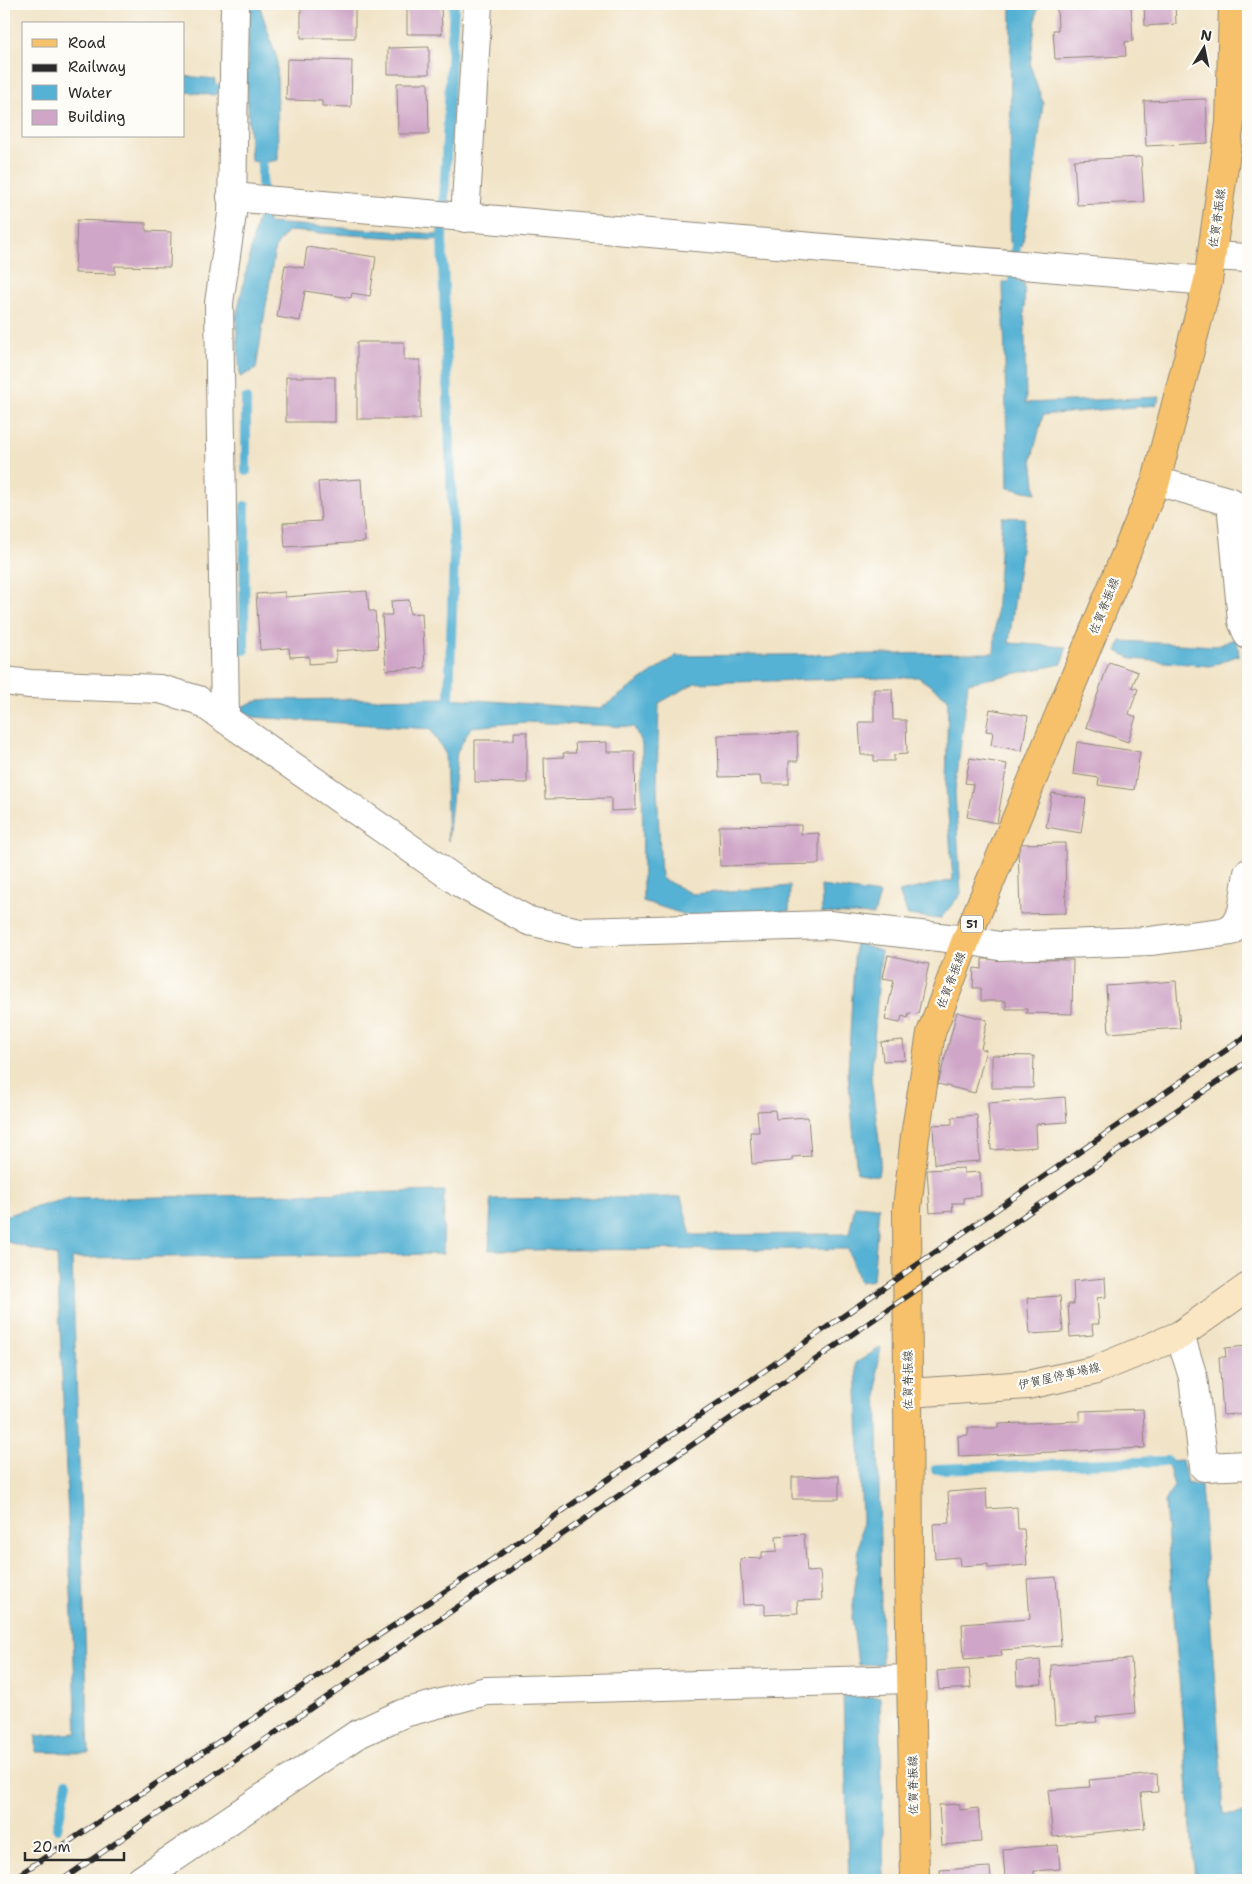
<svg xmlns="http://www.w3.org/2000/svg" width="1252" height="1884" viewBox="0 0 1252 1884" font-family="'Shantell Sans','Klee One',sans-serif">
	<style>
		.water { fill: #56b2d4; stroke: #406e80 }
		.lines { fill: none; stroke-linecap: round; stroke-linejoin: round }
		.stream { stroke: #56b2d4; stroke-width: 10 }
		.building { fill: #cfa6c7 }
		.street-casing { stroke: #8e8778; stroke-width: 30 }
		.secondary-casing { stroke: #8e8778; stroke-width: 30 }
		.primary-casing { stroke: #8e8778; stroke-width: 30 }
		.street { stroke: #fff; stroke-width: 28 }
		.secondary { stroke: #fbe6c4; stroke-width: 28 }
		.primary { stroke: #f6c16b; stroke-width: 28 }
		.rail-casing { stroke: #2b2b2b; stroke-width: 5.5 }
		.rail { stroke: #fdfcf7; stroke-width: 4; stroke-dasharray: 11; stroke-linecap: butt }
		.labels { text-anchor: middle; stroke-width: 4.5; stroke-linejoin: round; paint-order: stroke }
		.shield { fill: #fdfcf7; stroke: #6a6a68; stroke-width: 1 }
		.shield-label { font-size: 11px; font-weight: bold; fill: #2b2b2b }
		.street-label { font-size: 12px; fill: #2b2b2b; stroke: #fdfcf7 }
	</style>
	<rect width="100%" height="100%" fill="#fdfcf7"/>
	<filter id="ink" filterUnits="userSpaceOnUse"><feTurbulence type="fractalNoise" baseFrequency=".02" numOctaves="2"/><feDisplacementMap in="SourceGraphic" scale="10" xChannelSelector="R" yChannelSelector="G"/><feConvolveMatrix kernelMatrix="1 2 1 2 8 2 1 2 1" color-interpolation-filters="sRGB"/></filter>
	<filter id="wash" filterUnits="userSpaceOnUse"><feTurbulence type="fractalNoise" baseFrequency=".0096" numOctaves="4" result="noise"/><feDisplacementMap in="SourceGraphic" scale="20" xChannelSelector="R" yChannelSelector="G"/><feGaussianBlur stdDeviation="1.12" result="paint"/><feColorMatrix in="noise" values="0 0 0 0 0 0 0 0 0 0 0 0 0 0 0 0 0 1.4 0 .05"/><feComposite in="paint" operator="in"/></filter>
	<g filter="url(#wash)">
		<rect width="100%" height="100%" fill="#f1e3c6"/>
		<g class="water">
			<path d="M249 4H259L277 59 278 160 262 163 251 161 247 88Z"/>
			<path d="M1011 4H1038L1030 65 1043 103 1032 193 1022 246 1010 242Z"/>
			<path d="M184 76 215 79V95L184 92Z"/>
			<path d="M259 212 267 213 268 223 436 234 442 238 432 240 287 231 275 248 256 369 240 377 236 318Z"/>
			<path d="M1003 282H1024L1026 403 1160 397 1156 405 1043 415 1032 458 1036 493 1008 488Z"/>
			<path d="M1002 517 1025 518 1009 643 1066 647 1062 664 968 683 955 792 961 894 940 919 908 915 899 892 953 880 946 788 948 698 918 677 695 683 659 703 657 784 661 878 692 894 790 886 789 911 689 916 643 901 642 745 634 727 526 722 471 727 457 752 448 841 445 753 430 729 253 717 238 708 259 700 449 698 600 709 676 656 994 653Z"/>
			<path d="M1237 638 1239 655 1211 666 1132 659 1117 651 1121 641 1216 646Z"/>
			<path d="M821 886 880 894 874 915 822 913Z"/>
			<path d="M855 943 881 951 871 1078 881 1157 878 1176 857 1173 848 1073Z"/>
			<path d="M444 1191 443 1254 72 1258 89 1753 36 1752V1736L77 1733 57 1256 4 1241V1216L65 1199Z"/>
			<path d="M681 1197 691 1235 849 1234 855 1205 879 1207 873 1280 859 1282 848 1249 489 1250 491 1199Z"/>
			<path d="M881 1347 877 1370 882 1664 858 1665 852 1617 862 1520 856 1363Z"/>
			<path d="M1182 1460 1187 1483 1201 1486 1224 1814 1248 1813V1875L1195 1879 1165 1502 1174 1486 1167 1461Z"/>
			<path d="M843 1695 880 1697 884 1880H849Z"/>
		</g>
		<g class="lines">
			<g class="stream">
				<path d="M215 89 234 88"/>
				<path d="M262 200V163"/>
				<path d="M1013 282 1016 244"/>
				<path d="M246 399V471"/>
				<path d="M244 650 245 506"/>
				<path d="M449 698 454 555 442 238 454 4"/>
				<path d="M936 1469 1167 1461"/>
				<path d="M57 1828 67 1783"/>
			</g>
		</g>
		<g id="blocks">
			<g class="building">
				<path d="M311 4H355V38H301V6H311Z"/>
				<path d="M407 4H441L442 34H407Z"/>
				<path d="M1057 4H1131L1133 41 1125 42 1126 56 1055 59 1053 30H1058Z"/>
				<path d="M1144 4H1175L1176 24 1145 26Z"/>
				<path d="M429 47V74H388V48Z"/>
				<path d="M287 59 352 61 351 107 322 106V101L286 100Z"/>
				<path d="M397 83H428L429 134H398Z"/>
				<path d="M1206 99 1208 143 1146 146 1144 101Z"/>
				<path d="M1141 157 1144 202 1077 205 1074 160Z"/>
				<path d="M77 220 146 223V231L171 232 170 267 115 266V274L75 273Z"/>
				<path d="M307 247 376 257 370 296 352 293 351 298 305 291 300 321 277 317 285 265 304 268Z"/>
				<path d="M357 342H404V360H420V419H357Z"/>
				<rect x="286" y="377" width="49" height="45"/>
				<path d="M361 479 365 542 285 547 283 523 321 521 318 482Z"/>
				<path d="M367 591 369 611H375L378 648 336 651V662L309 664V656L290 657 289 648 260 650 256 594 285 592V597Z"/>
				<path d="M409 600 410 614 422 613 425 668 386 670 382 615H392L391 601Z"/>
				<path d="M1109 662 1138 672 1132 687 1138 689 1129 714 1136 717 1128 742 1086 727Z"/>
				<path d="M874 689H892L893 720H906L907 754 894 755V761H874V755H861L859 722H874Z"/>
				<path d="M990 709 1028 716 1022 751 991 745 993 732 986 731Z"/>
				<path d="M514 732H527V783L475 782V740H514Z"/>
				<path d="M797 733 798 761H789V784H761L760 776 719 777 718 735Z"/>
				<path d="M607 742V752H635L636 810 611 811V798L545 799 544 758 564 757 563 753H576L575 743Z"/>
				<path d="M1077 742 1140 752 1134 790 1098 785 1099 778 1073 774Z"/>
				<path d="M970 758 1007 764 997 823 967 817 973 784 965 783Z"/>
				<path d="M1052 793 1086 799 1081 833 1046 827Z"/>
				<path d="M801 825V834L819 833V864L720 866 719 826Z"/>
				<path d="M1065 843 1066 913 1020 914 1018 844Z"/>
				<path d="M888 955 929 964 918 1014 909 1013 908 1018 902 1016 900 1023 885 1020 894 980 883 978Z"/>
				<path d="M982 959 1073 960 1072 1014 1026 1013 1027 1009H1006V1001H981V988H973L974 968 982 969Z"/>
				<path d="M1176 981 1180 1028 1109 1033 1106 986Z"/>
				<path d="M957 1012 987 1020 981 1049 986 1050 975 1093 938 1084Z"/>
				<path d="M903 1040 905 1060 883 1061 881 1042Z"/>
				<path d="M992 1055 1034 1056 1033 1088H992Z"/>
				<path d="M1065 1097 1067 1122 1036 1124 1037 1147 991 1150 988 1103Z"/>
				<path d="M775 1110 776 1119 808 1117 811 1156 792 1157V1161L752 1164 750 1132H759L757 1111Z"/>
				<path d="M977 1115 980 1161 935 1164 933 1125 952 1124V1117Z"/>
				<path d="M964 1168V1173L980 1172 981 1196 963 1198 964 1203H952L953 1211 930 1213 927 1170Z"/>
				<path d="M1105 1278 1106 1297 1097 1298 1099 1324H1092L1093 1335 1070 1337 1068 1304H1074L1073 1281Z"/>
				<path d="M1060 1296 1063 1332 1030 1334 1027 1298Z"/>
				<path d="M1248 1346V1413L1223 1415 1219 1357H1226L1225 1348Z"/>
				<path d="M1143 1409 1145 1448 959 1456 958 1436 968 1435V1428H998V1424L1080 1421V1411Z"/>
				<path d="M839 1476V1499H792V1477Z"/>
				<path d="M986 1489 987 1509 1017 1507 1018 1529H1024L1027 1565 988 1568V1564L960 1566 959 1557 935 1559 933 1524 950 1523 948 1492Z"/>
				<path d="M804 1534 807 1572 820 1571 822 1600 797 1601 798 1613 765 1615V1604L743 1605 740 1559 762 1558V1552L777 1551 776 1536Z"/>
				<path d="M1056 1577 1061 1646 1001 1650 1002 1656 964 1659 962 1624 1030 1619 1027 1579Z"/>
				<path d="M1131 1659 1135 1713 1096 1717 1097 1722 1055 1725 1051 1665Z"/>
				<path d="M1040 1660 1042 1684 1017 1685 1016 1662Z"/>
				<path d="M969 1669 971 1688 939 1690 937 1671Z"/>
				<path d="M1157 1774 1158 1792 1141 1793 1145 1828 1053 1837 1048 1790 1090 1787 1089 1780Z"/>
				<path d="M960 1804V1810L978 1808 981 1842 942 1845 939 1805Z"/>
				<path d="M1058 1845 1060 1869 1034 1871V1880H1005L1003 1849Z"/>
				<path d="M990 1867 991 1880H941L940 1870Z"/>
			</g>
		</g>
	</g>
	<g filter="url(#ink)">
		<use href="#blocks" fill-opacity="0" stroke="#8e8778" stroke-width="1"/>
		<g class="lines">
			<defs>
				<g id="street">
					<path d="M231 197 1208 281"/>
					<path d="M465 218 478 4"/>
					<path d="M1212 256 1248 258"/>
					<path d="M1156 481 1231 502 1242 621 1248 635"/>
					<path d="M4 681 30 684 160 689 198 700 463 885 529 921 579 932 829 925 966 940 999 946 1150 941 1231 931 1242 912 1248 873"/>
					<path d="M225 718 219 303 232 214 235 4"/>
					<path d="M1180 1335 1193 1377 1204 1467 1248 1465"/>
					<path d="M141 1880 356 1735 404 1713 486 1691 911 1679"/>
				</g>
				<path id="secondary" d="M909 1393 1027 1385 1093 1371 1180 1335 1248 1287"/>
				<path id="primary" d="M915 1880 909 1571 907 1209 915 1136 931 1033 966 940 1156 481 1208 281 1230 123 1233 4"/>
			</defs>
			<use href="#street" class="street-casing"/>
			<use href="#secondary" class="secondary-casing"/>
			<use href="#primary" class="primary-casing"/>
			<use href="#street" class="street"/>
			<use href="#secondary" class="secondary"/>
			<use href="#primary" class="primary"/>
			<defs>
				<g id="rail">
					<path d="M11 1880 483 1566 1248 1035"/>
					<path d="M62 1880 1248 1061"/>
				</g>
			</defs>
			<use href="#rail" class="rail-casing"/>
			<use href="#rail" class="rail"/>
		</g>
	</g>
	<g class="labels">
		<rect class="shield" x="961" y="915.5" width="22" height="17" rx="4"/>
		<g class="shield-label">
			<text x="972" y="928">51</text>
		</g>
		<g class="street-label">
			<text transform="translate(1217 218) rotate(-82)" y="4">佐賀脊振線</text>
			<text transform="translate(1104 606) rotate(-68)" y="4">佐賀脊振線</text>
			<text transform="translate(951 980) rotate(-69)" y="4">佐賀脊振線</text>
			<text transform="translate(1059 1376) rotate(-13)" y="4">伊賀屋停車場線</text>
			<text transform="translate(908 1380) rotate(-90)" y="4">佐賀脊振線</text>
			<text transform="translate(913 1785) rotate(-91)" y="4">佐賀脊振線</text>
		</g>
	</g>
	<rect width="1252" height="1884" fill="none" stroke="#fdfcf7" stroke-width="20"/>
	<rect x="22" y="22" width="162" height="115" fill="#fdfcf7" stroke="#a9a8a5"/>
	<rect x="32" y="39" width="25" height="8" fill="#f6c16b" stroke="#a9a8a5"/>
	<text x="68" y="48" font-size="15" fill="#2b2b2b">Road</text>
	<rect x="32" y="64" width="25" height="8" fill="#2b2b2b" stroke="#a9a8a5"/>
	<text x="68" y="72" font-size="15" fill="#2b2b2b">Railway</text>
	<rect x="32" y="85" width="25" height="15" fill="#56b2d4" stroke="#a9a8a5"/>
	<text x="68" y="98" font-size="15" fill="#2b2b2b">Water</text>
	<rect x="32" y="110" width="25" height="15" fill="#cfa6c7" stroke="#a9a8a5"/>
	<text x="68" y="122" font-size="15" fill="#2b2b2b">Building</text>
	<g transform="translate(1204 48) rotate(10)" stroke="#fdfcf7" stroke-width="4" paint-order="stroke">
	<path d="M0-4L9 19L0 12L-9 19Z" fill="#2b2b2b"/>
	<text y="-8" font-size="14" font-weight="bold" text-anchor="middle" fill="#2b2b2b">N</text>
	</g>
	<path d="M25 1852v8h99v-8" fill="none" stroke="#2b2b2b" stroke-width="2.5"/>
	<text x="32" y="1852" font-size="15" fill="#2b2b2b" stroke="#fdfcf7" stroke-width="4" paint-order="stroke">20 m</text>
</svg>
